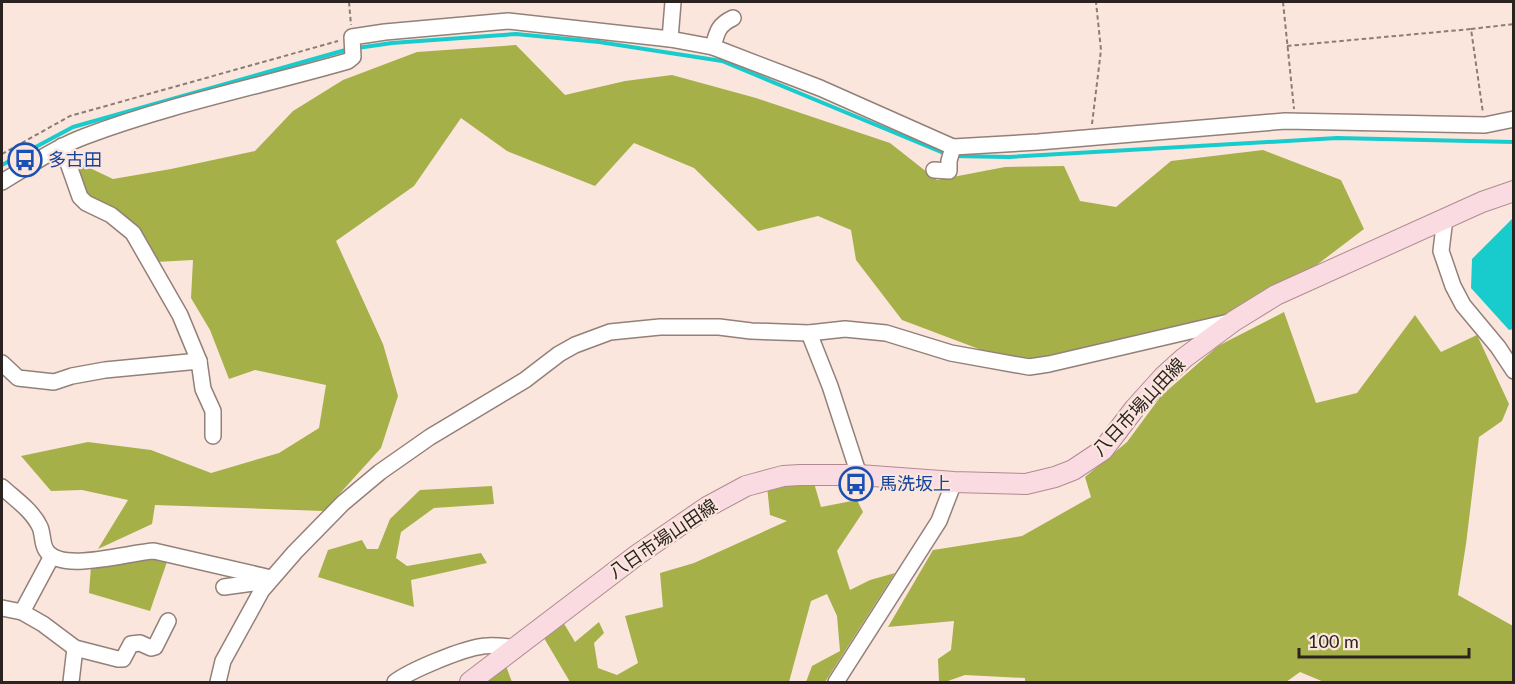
<svg xmlns="http://www.w3.org/2000/svg" width="1515" height="684" viewBox="0 0 1515 684" font-family="Lato,'Noto Sans JP',sans-serif">
	<style>
		.forest { fill: #a6b049 }
		.water { fill: #18cbcd }
		.lines { fill: none; stroke-linecap: round; stroke-linejoin: round }
		.stream { stroke: #18cbcd; stroke-width: 4 }
		.minor-casing { stroke: #938078; stroke-width: 18 }
		.major-casing { stroke: #af8b91; stroke-width: 22 }
		.path { stroke: #8a7d77; stroke-width: 2; stroke-dasharray: 4.5 3; stroke-linecap: butt }
		.minor { stroke: #fff; stroke-width: 15 }
		.major { stroke: #fadbe2; stroke-width: 20 }
		.labels { text-anchor: middle; stroke-width: 4.5; stroke-linejoin: round; paint-order: stroke }
		.transit-label { font-size: 18px; fill: #164399; stroke: #fbe6dd; text-anchor: start }
		.street-label { font-size: 18px; fill: #2a231f; stroke: #fbe6dd }
	</style>
	<rect width="100%" height="100%" fill="#fbe6dd"/>
	<g class="forest">
		<path d="M516 45 565 95 625 81 672 75 756 98 890 143 937 180 1005 167 1064 166 1080 201 1116 207 1171 161 1263 150 1341 180 1364 229 1260 308 1024 366 902 320 856 260 851 230 818 216 758 231 694 168 634 143 595 186 507 151 461 118 414 186 336 241 383 344 398 396 381 448 324 511 155 505 152 524 98 549 128 500 82 490 51 491 21 456 88 442 151 450 211 473 279 453 319 428 326 385 255 370 229 379 210 330 191 298 193 260 155 262 67 182 61 170 73 160 113 179 171 169 255 151 293 111 343 80 417 52Z"/>
		<path d="M1284 312 1316 403 1357 393 1415 315 1441 352 1477 335 1509 404 1502 421 1479 437 1466 544 1458 595 1513 626V682H1324L1300 672 1286 682H1025V678L965 675 945 682H939L938 659 951 650 954 621 888 627 933 550 1022 536 1091 497 1085 477 1127 442 1161 396 1218 346Z"/>
		<path d="M814 483 821 507 857 500 863 512 837 551 850 590 870 580 895 573 825 682H806L812 666 840 651 837 616 827 594 811 601 789 682H592L589 681 570 682 544 638 563 622 575 642 599 622 604 633 594 643 598 668 617 675 638 663 625 616 663 607 660 573 694 563 787 521 770 515 767 486Z"/>
		<path d="M492 486 494 504 434 508 401 532 396 558 407 566 481 553 487 563 411 580 414 607 318 577 328 550 362 540 367 549H378L390 519 420 490Z"/>
		<path d="M149 556 168 559 150 611 89 593 91 566Z"/>
		<path d="M506 666 512 682H485Z"/>
	</g>
	<path class="water" d="M1513 218 1514 329 1509 330 1471 288 1472 259Z"/>
	<g class="lines">
		<g class="stream">
			<path d="M357 48 392 43 516 34 599 42 722 61 946 154"/>
			<path d="M953 156 1009 157 1337 138 1514 142"/>
			<path d="M2 165 73 127 349 49"/>
		</g>
		<defs>
			<g id="minor">
				<path d="M670 39 673 2"/>
				<path d="M713 47C717 32 718 25 733 18"/>
				<path d="M62 146 80 197 86 203 111 215 133 233 180 315 199 361 203 389 213 411V436"/>
				<path d="M934 170 949 171V161L953 147"/>
				<path d="M2 182C29 166 56 147 86 136 171 104 261 86 348 61L353 57 352 37 385 32 508 21 670 39 713 47 820 88 953 147 1038 142 1285 121 1485 125 1514 119"/>
				<path d="M1445 218 1441 251 1453 286 1463 305 1498 347 1514 371"/>
				<path d="M809 333 830 386 859 475"/>
				<path d="M2 363 18 378 54 382 72 376 105 370 199 361"/>
				<path d="M2 487C15 499 32 510 40 527 43 534 42 544 46 550 60 574 130 552 154 551L271 578"/>
				<path d="M224 587 253 583 261 576"/>
				<path d="M2 608 22 612 43 624 75 648 118 659H123L131 644 140 643 151 648 155 647 168 621"/>
				<path d="M22 612 52 556"/>
				<path d="M71 682 75 648"/>
				<path d="M218 682 223 661 262 590 295 552 343 503 380 472 430 437 525 380 559 354 575 345 610 332 660 327H719L751 331 809 333 845 329 886 333 951 353 1029 367 1049 364 1229 322"/>
				<path d="M395 682C411 670 458 651 478 647 490 644 504 646 516 648"/>
				<path d="M836 682 939 521 954 482"/>
			</g>
			<path id="major" d="M470 682 637 555 707 507 746 486 783 476 800 475H859L954 482 1026 484 1055 477 1073 470 1103 450 1135 408 1163 377 1184 358 1234 321 1276 295 1482 202 1514 191"/>
		</defs>
		<use href="#minor" class="minor-casing"/>
		<use href="#major" class="major-casing"/>
		<g class="path">
			<path d="M349 2 351 25"/>
			<path d="M1283 2 1294 109"/>
			<path d="M1471 29 1514 24"/>
			<path d="M1287 46 1471 29 1483 113"/>
			<path d="M1092 124 1101 50 1096 2"/>
			<path d="M2 154 70 116 338 41"/>
		</g>
		<use href="#minor" class="minor"/>
		<use href="#major" class="major"/>
	</g>
	<defs>
		<symbol id="bus-ring" viewBox="-11 -11 22 22"><circle r="9.5" fill="#fbe6dd" stroke="#1a4fb4" stroke-width="1.5"/><path d="M-5-6H5V4H4V6H2V4H-2V6H-4V4H-5ZM-3.5-4V0h7V-4ZM-3.5 1.2v1.5H-2V1.2ZM2 1.2v1.5H3.5V1.2Z" fill="#1a4fb4"/></symbol>
	</defs>
	<g fill-rule="evenodd">
		<use href="#bus-ring" x="6" y="141" width="38" height="38"/>
		<use href="#bus-ring" x="837" y="465" width="38" height="38"/>
	</g>
	<g class="labels">
		<g class="transit-label">
			<text x="48" y="166">多古田</text>
			<text x="879" y="490">馬洗坂上</text>
		</g>
		<g class="street-label">
			<text transform="translate(1139 407) rotate(-47)" y="6">八日市場山田線</text>
			<text transform="translate(663 539) rotate(-34)" y="6">八日市場山田線</text>
		</g>
	</g>
	<rect width="1515" height="684" fill="none" stroke="#2a231f" stroke-width="6"/>
	<path d="M1299 648v9h170v-9" fill="none" stroke="#2a231f" stroke-width="3"/>
	<text x="1308" y="648" font-size="18" fill="#2a231f" stroke="#fbe6dd" stroke-width="4.5" paint-order="stroke">100 m</text>
</svg>
